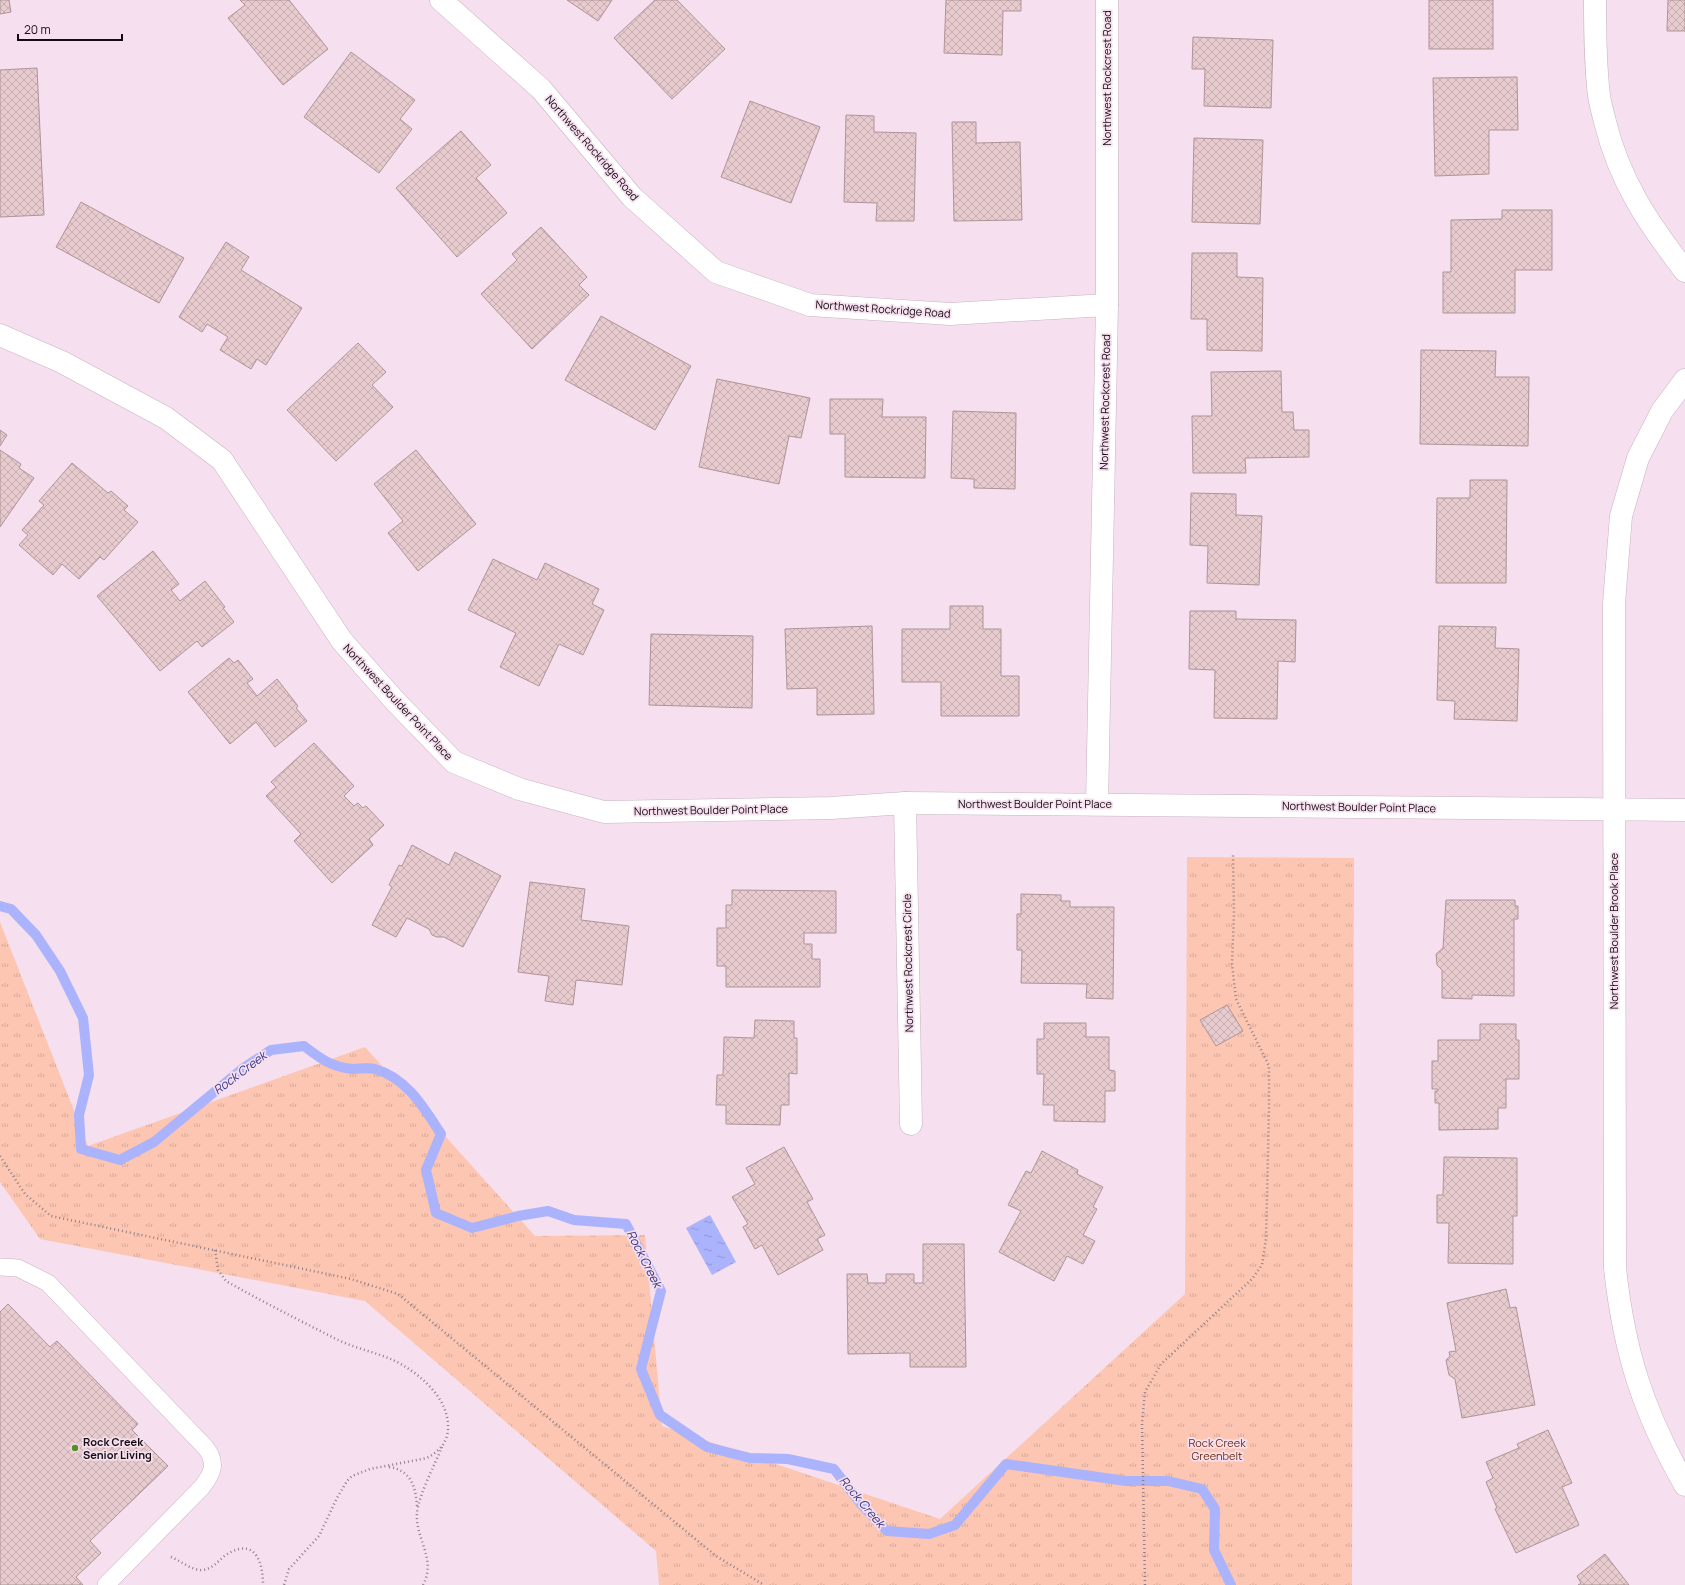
<svg xmlns="http://www.w3.org/2000/svg" width="1685" height="1585" viewBox="0 0 1685 1585" font-family="Manrope,sans-serif">
	<style>
		.park { fill: url(#park-tufts) }
		.water { fill: url(#water-ripples) }
		.lines { fill: none; stroke-linecap: round; stroke-linejoin: round }
		.stream { stroke: #aab3fb; stroke-width: 10 }
		.building { fill: url(#building-cross-hatch); stroke: #ae9497 }
		.service-casing { stroke: #c8b2c0; stroke-width: 18 }
		.minor-casing { stroke: #c8b2c0; stroke-width: 23 }
		.path { stroke: #8f7f8a; stroke-width: 2.5; stroke-dasharray: 1 3; stroke-linecap: butt }
		.service { stroke: #fff; stroke-width: 17 }
		.minor { stroke: #fff; stroke-width: 22 }
		.poi-dot { fill: #578e29; stroke: #f6dfee; stroke-width: 1.5 }
		.labels { text-anchor: middle; stroke-width: 3.5; stroke-linejoin: round; paint-order: stroke }
		.street-label { font-size: 11px; fill: #120b10; stroke: #f6dfee }
		.poi-label { font-size: 11px; font-weight: bold; fill: #120b10; stroke: #f6dfee; text-anchor: start }
		.park-label { font-size: 11px; fill: #6d280a; stroke: #f6dfee }
		.water-label { font-size: 12px; font-style: italic; fill: #343585; stroke: #f6dfee }
	</style>
	<defs>
		<pattern id="park-tufts" width="24" height="20" patternUnits="userSpaceOnUse"><rect width="24" height="20" fill="#fdc6b2"/><path d="M3 7l-1-3M5 7V3M7 7l1-3M15 17l-1-3M17 17v-4M19 17l1-3" fill="none" stroke="#d8a998"/></pattern>
		<pattern id="water-ripples" width="26" height="14" patternUnits="userSpaceOnUse"><rect width="26" height="14" fill="#aab3fb"/><path d="M2 4q2-2 4 0t4 0M15 11q2-2 4 0t4 0" fill="none" stroke="#9199d6"/></pattern>
		<pattern id="building-cross-hatch" width="8" height="8" patternUnits="userSpaceOnUse"><rect width="8" height="8" fill="#e7cbce"/><path d="M0 0l8 8M0 8l8-8" fill="none" stroke="#c5adb0"/></pattern>
	</defs>
	<rect width="100%" height="100%" fill="#f6dfee"/>
	<path class="park" d="M1187 857 1354 858 1352 1585H659L656 1551 365 1301 40 1239 0 1182V922L88 1146 365 1047 535 1236 645 1235 662 1426 940 1519 1185 1294Z"/>
	<path class="water" d="M710 1215 736 1262 712 1275 686 1228Z"/>
	<g class="lines">
		<path class="stream" d="M0 906 11 909 36 935 60 971 83 1018 89 1075 79 1115 81 1149 120 1160 154 1142 242 1069 271 1050 304 1046C321 1059 331 1067 353 1069 360 1069 368 1067 375 1069 407 1078 424 1108 441 1134L426 1170 436 1213 472 1228 518 1216 548 1211 574 1220 626 1224 661 1291 641 1369 660 1415 707 1447 750 1458 788 1459 834 1469 861 1504 887 1531 929 1534 955 1525 1006 1464 1126 1481H1168L1202 1489 1215 1509 1214 1550 1231 1585"/>
	</g>
	<g class="building">
		<path d="M0 0H9L11 12 0 14Z"/>
		<path d="M240 0H289L328 49 283 85 228 18 245 5Z"/>
		<path d="M567 0H612L598 21Z"/>
		<path d="M655 0H677L725 49 672 99 614 38Z"/>
		<path d="M946 0H1021V11H1003L1002 55 944 53Z"/>
		<rect x="1429" y="0" width="64" height="49"/>
		<path d="M1668 0H1685V31H1667Z"/>
		<path d="M1193 37 1273 40 1271 108 1204 106 1205 69H1192Z"/>
		<path d="M351 52 415 100 400 119 412 129 379 173 304 117Z"/>
		<path d="M37 68 44 215 0 217V70Z"/>
		<path d="M1517 77 1518 130H1489V174L1435 176 1433 78Z"/>
		<path d="M750 101 820 127 791 203 721 177Z"/>
		<path d="M846 115 874 116V132L916 133 914 221H876L877 203 844 202Z"/>
		<path d="M952 122H976V143L1020 142 1022 220 954 221Z"/>
		<path d="M461 131 491 165 476 178 507 213 457 257 396 188Z"/>
		<path d="M1194 138 1263 140 1260 224 1192 222Z"/>
		<path d="M81 202 184 258 159 303 56 247Z"/>
		<path d="M1502 210H1552V270H1515V313H1443V272H1451V220L1502 219Z"/>
		<path d="M541 227 587 277 579 285 589 295 532 349 481 294 517 260 512 254Z"/>
		<path d="M226 242 249 257 241 270 302 308 266 365 257 359 251 369 220 350 228 337 207 324 202 332 179 317Z"/>
		<path d="M1192 253H1237V277L1263 278 1262 351 1207 350V319H1191Z"/>
		<path d="M601 316 691 366 655 430 565 380Z"/>
		<path d="M358 343 386 372 372 385 393 407 336 461 287 410Z"/>
		<path d="M1421 350 1496 351 1495 377H1529L1528 446 1420 444Z"/>
		<path d="M1281 371 1282 412H1293L1294 430H1309V457L1245 458 1246 473H1193L1192 416H1212L1211 372Z"/>
		<path d="M717 379 810 398 801 438 789 436 779 484 699 467Z"/>
		<path d="M830 399H883L882 417H926L925 478 845 477V434H830Z"/>
		<path d="M953 411 1016 413 1015 489 974 488V479L951 478Z"/>
		<path d="M0 430 7 435 0 446Z"/>
		<path d="M0 450 21 464 19 468 34 478 0 527Z"/>
		<path d="M416 450 476 524 418 571 388 533 403 521 374 484Z"/>
		<path d="M72 463 108 493 111 491 128 506 124 510 138 522 104 560 100 557 79 579 62 564 53 575 19 545 28 535 22 530 44 505 39 501Z"/>
		<path d="M1470 480H1507L1506 583H1436L1437 498H1470Z"/>
		<path d="M1191 493 1236 494V515L1262 516 1259 585 1207 583 1208 546 1190 545Z"/>
		<path d="M153 551 179 584 171 590 180 601 205 581 225 607 223 608 234 622 202 647 197 641 160 671 97 596Z"/>
		<path d="M493 559 537 580 545 563 599 589 592 604 604 610 583 655 559 644 539 686 500 667 516 633 468 610Z"/>
		<path d="M950 606H983V629H1001V676H1019V716H941V682H902V629H950Z"/>
		<path d="M1190 611H1236V619L1296 620 1295 662 1278 661 1277 719 1214 718 1215 670 1189 669Z"/>
		<path d="M872 626 874 714 817 715V688L787 689 785 629Z"/>
		<path d="M1439 626 1496 627 1495 648 1519 649 1517 721 1454 719 1455 701 1437 700Z"/>
		<path d="M651 634 753 636 752 708 649 705Z"/>
		<path d="M229 658 234 663 238 660 253 679 247 683 257 696 277 679 298 706 296 708 307 721 275 747 256 722 230 744 188 692Z"/>
		<path d="M314 743 354 786 344 796 354 806 358 803 363 808 366 806 384 825 369 839 373 845 332 883 294 841 301 834 266 796 276 787 271 782Z"/>
		<path d="M412 845 449 865 455 852 501 876 463 947 444 937H437L432 935 429 929 407 918 396 937 372 925 392 887 389 885 399 865 402 866Z"/>
		<path d="M530 882 585 889 581 920 629 926 622 985 576 980 573 1005 545 1001 549 976 518 972Z"/>
		<path d="M732 890 836 891V933H804V944H812V959H820V987H726V966H717V928H726V905H732Z"/>
		<path d="M1021 894 1061 895V901H1070V907H1114L1113 999 1086 998 1087 984 1021 983 1022 950H1017V914H1021Z"/>
		<path d="M1446 900H1515V906H1518V919H1514V996L1472 995V999L1442 998V970L1437 965 1436 954 1443 948Z"/>
		<path d="M1227 1005 1243 1031 1216 1046 1200 1020Z"/>
		<path d="M755 1020 794 1021V1038H797V1074L789 1073V1105H781L780 1125 726 1124V1105H716L717 1075H723L724 1037 754 1038Z"/>
		<path d="M1044 1023H1086V1037H1109V1070L1115 1071V1091H1105V1122L1054 1121V1105H1043L1044 1074H1037V1039H1044Z"/>
		<path d="M1480 1024H1516V1040H1519V1079H1506V1108H1498V1129L1439 1130V1103H1435V1091H1438V1089H1432V1061H1438V1040H1480Z"/>
		<path d="M784 1147 813 1199 807 1202 825 1235 817 1239 823 1250 778 1275 762 1245 755 1249 743 1227 748 1224 732 1197 755 1184 746 1168Z"/>
		<path d="M1042 1151 1078 1170 1077 1174 1103 1187 1093 1207 1097 1209 1083 1235 1095 1241 1083 1264 1067 1256 1054 1281 999 1252 1021 1211 1008 1205 1026 1171 1031 1173Z"/>
		<path d="M1444 1157 1517 1158V1216H1513V1264L1448 1263 1449 1223H1437V1195H1443Z"/>
		<path d="M923 1244H964L966 1367H910V1353L848 1354 847 1274H867L868 1283H886V1274H914V1283H923Z"/>
		<path d="M1506 1289 1510 1308 1516 1307 1535 1405 1462 1418 1455 1379 1449 1375 1446 1360 1450 1356 1449 1352 1456 1351 1447 1303Z"/>
		<path d="M8 1304 50 1347 57 1341 138 1424 132 1430 168 1466 90 1541 101 1553 76 1577 83 1585H0V1312Z"/>
		<path d="M1548 1430 1572 1483 1562 1487 1579 1525 1516 1553 1495 1509 1497 1508 1486 1482 1493 1478 1486 1462 1519 1448 1517 1444Z"/>
		<path d="M1605 1554 1629 1585H1578L1581 1583 1577 1576Z"/>
	</g>
	<g class="lines">
		<defs>
			<path id="service" d="M0 1267 18 1268 48 1283 206 1448C217 1463 213 1473 202 1487L106 1585"/>
			<g id="minor">
				<path d="M441 0 541 89 632 197 716 272 810 305 950 314 1107 305"/>
				<path d="M1595 0C1595 32 1595 63 1599 95 1600 104 1603 113 1605 122 1620 182 1648 223 1685 271"/>
				<path d="M0 335 62 362 166 418 222 460 342 641 395 701 454 762 519 789 604 812 831 808 905 803 1685 810"/>
				<path d="M1685 380 1662 411 1638 458 1621 516 1617 565 1614 604 1615 1268C1624 1352 1643 1411 1685 1485"/>
				<path d="M905 803 911 1124"/>
				<path d="M1097 804 1107 305V0"/>
			</g>
		</defs>
		<use href="#service" class="service-casing"/>
		<use href="#minor" class="minor-casing"/>
		<g class="path">
			<path d="M0 1156 25 1194 51 1216 351 1279 398 1294 716 1556 764 1585"/>
			<path d="M215 1250 218 1270 226 1281C261 1301 299 1320 336 1339 354 1348 375 1352 393 1360 418 1372 447 1396 448 1425 449 1441 440 1451 427 1458L370 1469 352 1476 347 1481 337 1498 319 1536 289 1569 284 1585"/>
			<path d="M389 1467C411 1470 416 1487 417 1507"/>
			<path d="M171 1557C181 1561 191 1570 202 1570 215 1569 220 1557 231 1552 257 1539 263 1565 263 1585"/>
			<path d="M423 1585C437 1559 415 1539 417 1513 418 1497 435 1464 442 1447"/>
			<path d="M1145 1585 1142 1423 1145 1392 1161 1364 1252 1279 1262 1265 1266 1239 1269 1109V1066L1236 999 1232 964 1234 914 1233 854"/>
		</g>
		<use href="#service" class="service"/>
		<use href="#minor" class="minor"/>
	</g>
	<circle class="poi-dot" cx="75" cy="1448" r="4"/>
	<g class="labels">
		<g class="street-label">
			<text transform="translate(1107 78) rotate(-90)" y="4">Northwest Rockcrest Road</text>
			<text transform="translate(592 148) rotate(49)" y="4">Northwest Rockridge Road</text>
			<text transform="translate(883 309) rotate(4)" y="4">Northwest Rockridge Road</text>
			<text transform="translate(1105 402) rotate(-89)" y="4">Northwest Rockcrest Road</text>
			<text transform="translate(398 702) rotate(47)" y="4">Northwest Boulder Point Place</text>
			<text x="1035" y="808">Northwest Boulder Point Place</text>
			<text transform="translate(1359 807) rotate(1)" y="4">Northwest Boulder Point Place</text>
			<text transform="translate(711 810) rotate(-1)" y="4">Northwest Boulder Point Place</text>
			<text transform="translate(1614 931) rotate(-90)" y="4">Northwest Boulder Brook Place</text>
			<text transform="translate(908 963) rotate(-91)" y="4">Northwest Rockcrest Circle</text>
		</g>
		<g class="poi-label">
			<text x="83" y="1446">Rock Creek<tspan x="83" dy="13">Senior Living</tspan></text>
		</g>
		<g class="park-label">
			<text x="1217" y="1447">Rock Creek<tspan x="1217" dy="13">Greenbelt</tspan></text>
		</g>
		<g class="water-label">
			<text transform="translate(240 1073) rotate(-37)" y="4">Rock Creek</text>
			<text transform="translate(644 1259) rotate(63)" y="4">Rock Creek</text>
			<text transform="translate(862 1502) rotate(50)" y="4">Rock Creek</text>
		</g>
	</g>
	<path d="M18 34v6h104v-6" fill="none" stroke="#120b10" stroke-width="2"/>
	<text x="24" y="34" font-size="12" fill="#120b10" stroke="#f6dfee" stroke-width="3" paint-order="stroke">20 m</text>
</svg>
